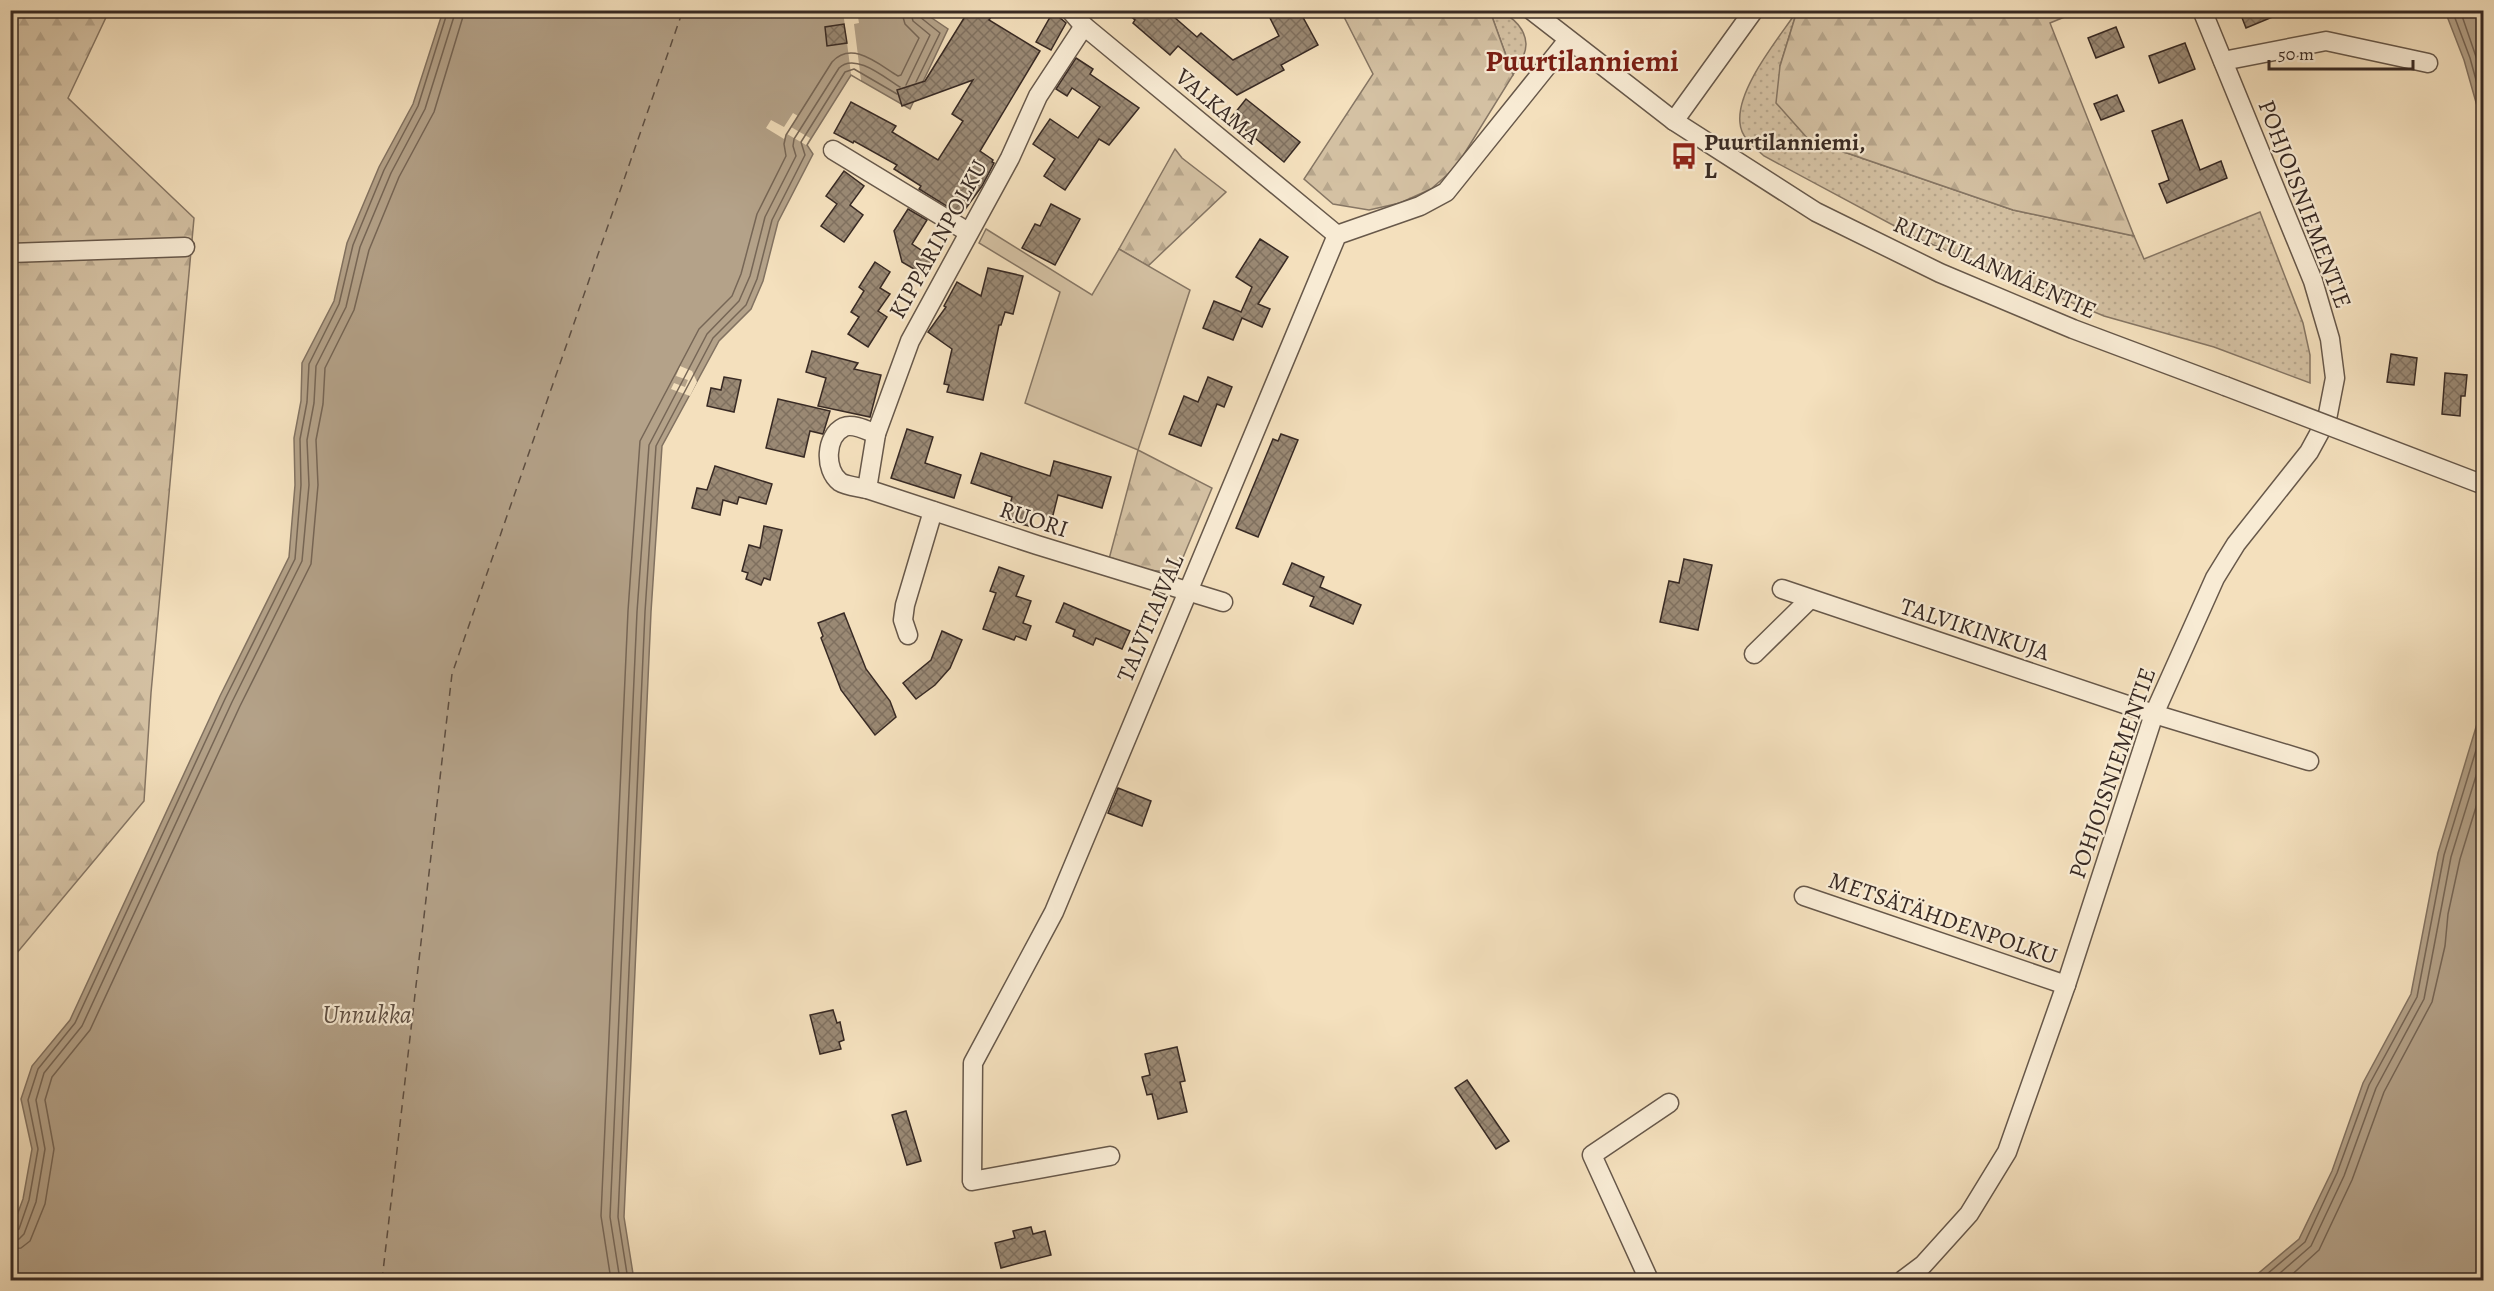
<svg xmlns="http://www.w3.org/2000/svg" width="2494" height="1291" viewBox="0 0 2494 1291" font-family="Alegreya,serif">
	<style>
		.grass { fill: url(#grass-dots); stroke: #867664; stroke-width: 1.5 }
		.forest { fill: url(#forest-firs); stroke: #867664; stroke-width: 1.5 }
		.park { fill: #d4c1a3; stroke: #867664; stroke-width: 1.5 }
		.water { fill: #b4a289; stroke: #827261; stroke-width: 1.5 }
		.pier { fill: #f4e0bd }
		.lines { fill: none; stroke-linecap: round; stroke-linejoin: round }
		.shore { stroke: #766656; stroke-width: 1.5 }
		.ferry { stroke: #5d4e42; stroke-width: 1.5; stroke-dasharray: 8 6; stroke-linecap: butt }
		.building { fill: url(#building-cross-hatch); stroke: #382a24; stroke-width: 1.5 }
		.minor-casing { stroke: #67584a; stroke-width: 21 }
		.minor { stroke: #f8ebd4; stroke-width: 18 }
		.minor-bridge-casing { stroke: #67584a; stroke-width: 21; stroke-linecap: butt }
		.minor-bridge { stroke: #f8ebd4; stroke-width: 18 }
		.labels { text-anchor: middle; stroke-width: 4.5; stroke-linejoin: round; paint-order: stroke }
		.street-label { font-size: 24px; fill: #382a24; stroke: #f8ebd4 }
		.poi-label { font-size: 24px; font-weight: bold; fill: #382a24; stroke: #f8ebd4; text-anchor: start }
		.water-label { font-size: 26px; font-style: italic; fill: #5d4e42; stroke: #f8ebd4 }
		.district-label { font-size: 30px; font-weight: bold; fill: #7a1f14; stroke: #f8ebd4 }
	</style>
	<defs>
		<pattern id="grass-dots" width="8" height="8" patternUnits="userSpaceOnUse" patternTransform="scale(1.5)"><rect width="8" height="8" fill="#d4c1a3"/><path d="M2 2h.1M6 6h.1" fill="none" stroke="#b7a68c" stroke-width="1.8" stroke-linecap="round"/></pattern>
		<pattern id="forest-firs" width="22" height="20" patternUnits="userSpaceOnUse" patternTransform="scale(1.5)"><rect width="22" height="20" fill="#d4c1a3"/><path d="M5 1l3.5 6h-7zM16 11l3.5 6h-7z" fill="#b7a68c"/></pattern>
		<pattern id="building-cross-hatch" width="8" height="8" patternUnits="userSpaceOnUse" patternTransform="scale(1.5)"><rect width="8" height="8" fill="#9a8974"/><path d="M0 0l8 8M0 8l8-8" fill="none" stroke="#7f705f"/></pattern>
	</defs>
	<rect width="100%" height="100%" fill="#f4e0bd"/>
	<filter id="stains"><feTurbulence type="fractalNoise" baseFrequency=".00333" numOctaves="4"/><feColorMatrix values="0 0 0 0 .2 0 0 0 0 .09 0 0 0 0 .02 0 0 0 .5 -.17"/></filter>
	<radialGradient id="worn" r=".72"><stop offset=".6" stop-color="#630" stop-opacity="0"/><stop offset="1" stop-color="#630" stop-opacity=".3"/></radialGradient>
	<g class="grass">
		<path d="M1490 11C1507 10 1525 26 1526 44 1526 56 1518 66 1513 75Z"/>
		<path d="M1797 11 1780 66 1809 140 2013 210 2134 236 2144 259 2260 212 2303 323 2310 355V383L2214 347 2104 316 1917 238 1764 156C1754 147 1741 138 1740 123 1736 89 1779 38 1797 11Z"/>
	</g>
	<g class="forest">
		<path d="M11 11H109L68 98 194 218 151 693 144 801 11 960Z"/>
		<path d="M1341 11H1490L1513 75 1456 167 1431 189 1400 203 1369 210 1333 204 1304 179 1373 74Z"/>
		<path d="M1797 11H2079L2050 23 2134 236 2013 210 1809 140 1776 103 1780 66Z"/>
		<path d="M1175 149 1182 158 1226 192 1148 266 1119 249Z"/>
		<path d="M1138 450 1212 488 1179 567C1160 578 1130 564 1109 559Z"/>
	</g>
	<path class="park" d="M986 229 1092 295 1119 249 1190 290 1138 450 1025 403 1060 292 979 243Z"/>
	<g class="water">
		<path d="M920 10 948 29 910 109 851 75 807 145 813 154 778 222 763 281 751 309 719 341 662 446 651 612 624 1217 634 1280H11L10 1234 23 1199 32 1149 21 1099 32 1066 70 1020 220 696 289 557 295 485 294 438 301 401 302 363 334 301 347 243 379 167 413 104 443 11Z"/>
		<path d="M2445 11H2483V122L2479 113 2464 60Z"/>
		<path d="M2483 704V1280H2253L2254 1277 2299 1239 2332 1171 2363 1083 2411 994 2438 853Z"/>
	</g>
	<g class="pier">
		<path d="M843 11H857L859 23 854 24 861 80 851 74Z"/>
		<path d="M793 113 798 116 791 127 810 138 806 145 787 134 784 139 766 128 771 120 784 127Z"/>
		<path d="M680 366 692 371 697 382 690 396 671 389 674 383 685 387 688 380 676 376Z"/>
	</g>
	<g class="lines">
		<g class="shore">
			<path d="M2452 10 2470 58 2484 109"/>
			<path d="M2460 10 2484 80"/>
			<path d="M916 82 940 33 920 17 918 10"/>
			<path d="M906 85 930 35 913 21 910 10"/>
			<path d="M10 1233 19 1229 29 1200 38 1149 28 1100 38 1069 75 1023 225 699 295 559 301 485 300 439 307 402 309 364 339 304 353 245 384 170 418 106 448 10"/>
			<path d="M10 1240 19 1239 24 1234 36 1202 45 1149 36 1100 44 1073 82 1026 232 702 302 561 309 485 307 440 314 403 316 366 346 307 360 247 391 173 425 109 456 10"/>
			<path d="M10 1249 21 1248 30 1241 45 1204 54 1149 45 1100 52 1077 90 1030 240 706 311 564 318 485 316 440 323 404 325 368 354 310 369 250 399 177 434 112 465 10"/>
			<path d="M611 1280 601 1216 628 611 640 441 699 329 732 296 741 274 757 214 786 156 784 144 786 135 832 62C852 40 878 64 898 76L901 75 919 38 905 24 901 10"/>
			<path d="M620 1280 610 1217 637 612 649 445 707 334 739 301 750 276 765 217 796 156 793 146 794 139 839 68C855 52 885 78 900 87"/>
			<path d="M628 1280 618 1217 645 612 656 446 713 338 746 305 757 279 772 220 805 155 801 142 845 72 854 69 897 94"/>
			<path d="M2260 1280 2305 1242 2337 1173 2369 1085 2417 997 2444 855 2484 724"/>
			<path d="M2272 1280 2311 1246 2344 1176 2376 1088 2424 999 2451 857 2484 750"/>
			<path d="M2286 1280 2319 1250 2352 1180 2384 1092 2432 1002 2445 946 2448 914 2460 859 2484 781"/>
		</g>
		<path class="ferry" d="M382 1280 452 674 683 10"/>
	</g>
	<g class="building">
		<path d="M969 10H995L989 20 1040 51 980 151 993 160 992 162 994 163 982 186 961 215 919 189 921 186 894 169 897 165 854 141 853 143 834 133 851 102 896 126 892 132 938 160 963 121 952 114 973 80 902 106 897 90 925 81Z"/>
		<path d="M1123 10H1166L1197 37 1201 33 1233 60 1279 36 1270 18 1284 10H1299L1318 45 1281 65 1284 70 1237 95 1178 46 1170 55 1133 23 1135 20Z"/>
		<path d="M2239 10H2287V11L2246 28Z"/>
		<path d="M1053 12 1066 23 1051 50 1036 42Z"/>
		<path d="M844 24 847 43 827 46 825 27Z"/>
		<path d="M2116 27 2124 47 2096 58 2088 38Z"/>
		<path d="M2185 43 2195 69 2159 83 2149 56Z"/>
		<path d="M1076 58 1093 69 1090 74 1139 108 1109 145 1099 139 1065 190 1044 176 1055 159 1033 144 1050 119 1078 138 1100 107 1072 88 1067 96 1056 89Z"/>
		<path d="M2117 95 2124 111 2101 120 2094 104Z"/>
		<path d="M1246 99 1300 142 1284 162 1231 118Z"/>
		<path d="M2182 120 2200 170 2221 161 2227 178 2167 203 2159 184 2169 180 2152 131Z"/>
		<path d="M844 171 864 186 850 205 863 215 844 242 821 226 837 204 826 196Z"/>
		<path d="M1051 204 1080 219 1055 265 1022 248 1035 224 1040 226Z"/>
		<path d="M908 209 927 220 912 244 936 260 926 276 902 262 894 231Z"/>
		<path d="M1260 239 1288 257 1258 304 1270 309 1262 327 1242 318 1233 340 1203 328 1214 301 1241 312 1252 287 1236 277Z"/>
		<path d="M875 262 890 272 880 288 890 294 878 311 887 317 868 347 848 334 859 317 851 312 864 291 859 287Z"/>
		<path d="M988 268 1023 276 1013 314 1005 312 1001 325H999L983 400 947 392 949 385 944 384 952 349 928 332 946 307 944 306 957 282 981 296Z"/>
		<path d="M812 351 858 363 854 369 881 375 870 417 818 406 826 378 806 372Z"/>
		<path d="M2391 354 2417 358 2414 385 2387 382Z"/>
		<path d="M2445 373 2467 375 2465 396H2461L2460 416 2442 414Z"/>
		<path d="M724 377 741 380 734 412 707 406 711 388 721 390Z"/>
		<path d="M1208 377 1232 387 1224 407 1217 404 1201 446 1169 434 1184 396 1198 402Z"/>
		<path d="M778 399 830 411 823 434 810 431 804 457 766 448Z"/>
		<path d="M907 429 933 437 925 463 961 475 954 498 891 478Z"/>
		<path d="M1281 434 1298 440 1258 537 1236 528 1273 439 1278 441Z"/>
		<path d="M981 453 1050 476 1054 461 1111 477 1102 508 1058 495 1052 519 1032 514 1029 526 1006 520 1012 497 971 483Z"/>
		<path d="M715 466 772 484 766 504 739 497 737 504 723 500 720 515 692 508 697 488 707 490Z"/>
		<path d="M764 526 782 530 770 580 764 578 761 585 746 579 748 573 742 571 749 545 760 548Z"/>
		<path d="M1684 559 1712 565 1698 630 1660 622 1669 581 1679 583Z"/>
		<path d="M1292 563 1324 577 1320 587 1361 605 1353 624 1310 606 1314 597 1283 584Z"/>
		<path d="M999 567 1024 576 1016 596 1031 601 1023 623 1031 626 1026 640 1016 636 1014 640 983 629 996 593 990 591Z"/>
		<path d="M1064 603 1130 631 1122 649 1096 638 1093 645 1073 636 1075 630 1056 622Z"/>
		<path d="M844 613 866 669 890 701 896 717 875 735 841 690 821 638 823 636 818 623Z"/>
		<path d="M942 631 962 640 950 668 935 685 916 699 903 683 931 660Z"/>
		<path d="M1118 788 1151 801 1142 826 1108 813Z"/>
		<path d="M833 1010 837 1023 840 1022 844 1040 839 1042 841 1049 820 1054 810 1015Z"/>
		<path d="M1177 1047 1185 1081 1180 1082 1187 1112 1158 1119 1152 1094 1147 1095 1142 1077 1150 1075 1145 1054Z"/>
		<path d="M1467 1080 1509 1141 1496 1149 1455 1088Z"/>
		<path d="M906 1111 921 1161 907 1165 892 1115Z"/>
		<path d="M1031 1227 1033 1234 1045 1231 1051 1255 1001 1268 995 1243 1015 1238 1013 1231Z"/>
	</g>
	<g class="lines">
		<defs>
			<g id="minor">
				<path d="M1070 10 1084 26 1337 235"/>
				<path d="M1531 10 1674 121 1816 212 1940 273 2073 329 2225 386"/>
				<path d="M2223 61 2326 41 2428 63"/>
				<path d="M1674 121 1754 10"/>
				<path d="M833 150 968 232"/>
				<path d="M10 253 185 247"/>
				<path d="M876 434C868 431 853 423 844 427 825 436 824 470 840 482 846 486 859 487 867 489L1037 545 1223 602"/>
				<path d="M867 489 876 434 910 341 1010 158 1038 96 1084 26"/>
				<path d="M1782 589 2154 714 2309 761"/>
				<path d="M908 635 903 620 905 605 933 511"/>
				<path d="M1754 654 1810 599"/>
				<path d="M1804 896 2066 985"/>
				<path d="M1110 1156 972 1181 973 1063 1054 912 1337 235 1420 206 1446 192 1568 40"/>
				<path d="M1649 1280 1592 1155 1669 1103"/>
				<path d="M1903 1280 1923 1265 1969 1214 2007 1152 2066 985 2154 714 2215 578 2236 544 2309 452 2327 419 2335 378 2330 339 2313 281 2202 10"/>
			</g>
		</defs>
		<use href="#minor" class="minor-casing"/>
		<use href="#minor" class="minor"/>
		<defs>
			<path id="minor-bridge" d="M2225 386 2484 485"/>
		</defs>
		<use href="#minor-bridge" class="minor-bridge-casing"/>
		<use href="#minor-bridge" class="minor-bridge"/>
	</g>
	<defs>
		<symbol id="bus-bare" viewBox="-9 -9 18 18"><path d="M-5-6H5V4H4V6H2V4H-2V6H-4V4H-5ZM-3.5-4V0h7V-4ZM-3.5 1.2v1.5H-2V1.2ZM2 1.2v1.5H3.5V1.2Z" fill="#8f2418" stroke="#f8ebd4" stroke-width="2.5" paint-order="stroke"/></symbol>
	</defs>
	<g fill-rule="evenodd">
		<use href="#bus-bare" x="1665" y="137" width="38" height="38"/>
	</g>
	<g class="labels">
		<g class="street-label">
			<text transform="translate(1218 106) rotate(40)" y="8">VALKAMA</text>
			<text transform="translate(2305 204) rotate(69)" y="8">POHJOISNIEMENTIE</text>
			<text transform="translate(938 239) rotate(-61)" y="8">KIPPARINPOLKU</text>
			<text transform="translate(1995 267) rotate(24)" y="8">RIITTULANMÄENTIE</text>
			<text transform="translate(1034 519) rotate(18)" y="8">RUORI</text>
			<text transform="translate(1150 618) rotate(-67)" y="8">TALVITAIVAL</text>
			<text transform="translate(1975 629) rotate(18)" y="8">TALVIKINKUJA</text>
			<text transform="translate(2112 773) rotate(-71)" y="8">POHJOISNIEMENTIE</text>
			<text transform="translate(1943 918) rotate(19)" y="8">METSÄTÄHDENPOLKU</text>
		</g>
		<g class="poi-label">
			<text x="1704" y="150">Puurtilanniemi,<tspan x="1704" dy="28">L</tspan></text>
		</g>
		<g class="water-label">
			<text x="367" y="1023">Unnukka</text>
		</g>
		<g class="district-label">
			<text x="1582" y="71">Puurtilanniemi</text>
		</g>
	</g>
	<rect width="2494" height="1291" fill="none" stroke="#f4e0bd" stroke-width="36"/>
	<rect x="12" y="12" width="2470" height="1267" fill="none" stroke="#382a24" stroke-width="3"/>
	<rect x="18" y="18" width="2458" height="1255" fill="none" stroke="#382a24" stroke-width="1.5"/>
	<path d="M2269 60v9h144v-9" fill="none" stroke="#382a24" stroke-width="3"/>
	<text x="2278" y="60" font-size="18" fill="#382a24" stroke="#f8ebd4" stroke-width="4.5" paint-order="stroke">50 m</text>
	<rect width="100%" height="100%" filter="url(#stains)"/>
	<rect width="100%" height="100%" fill="url(#worn)"/>
</svg>
